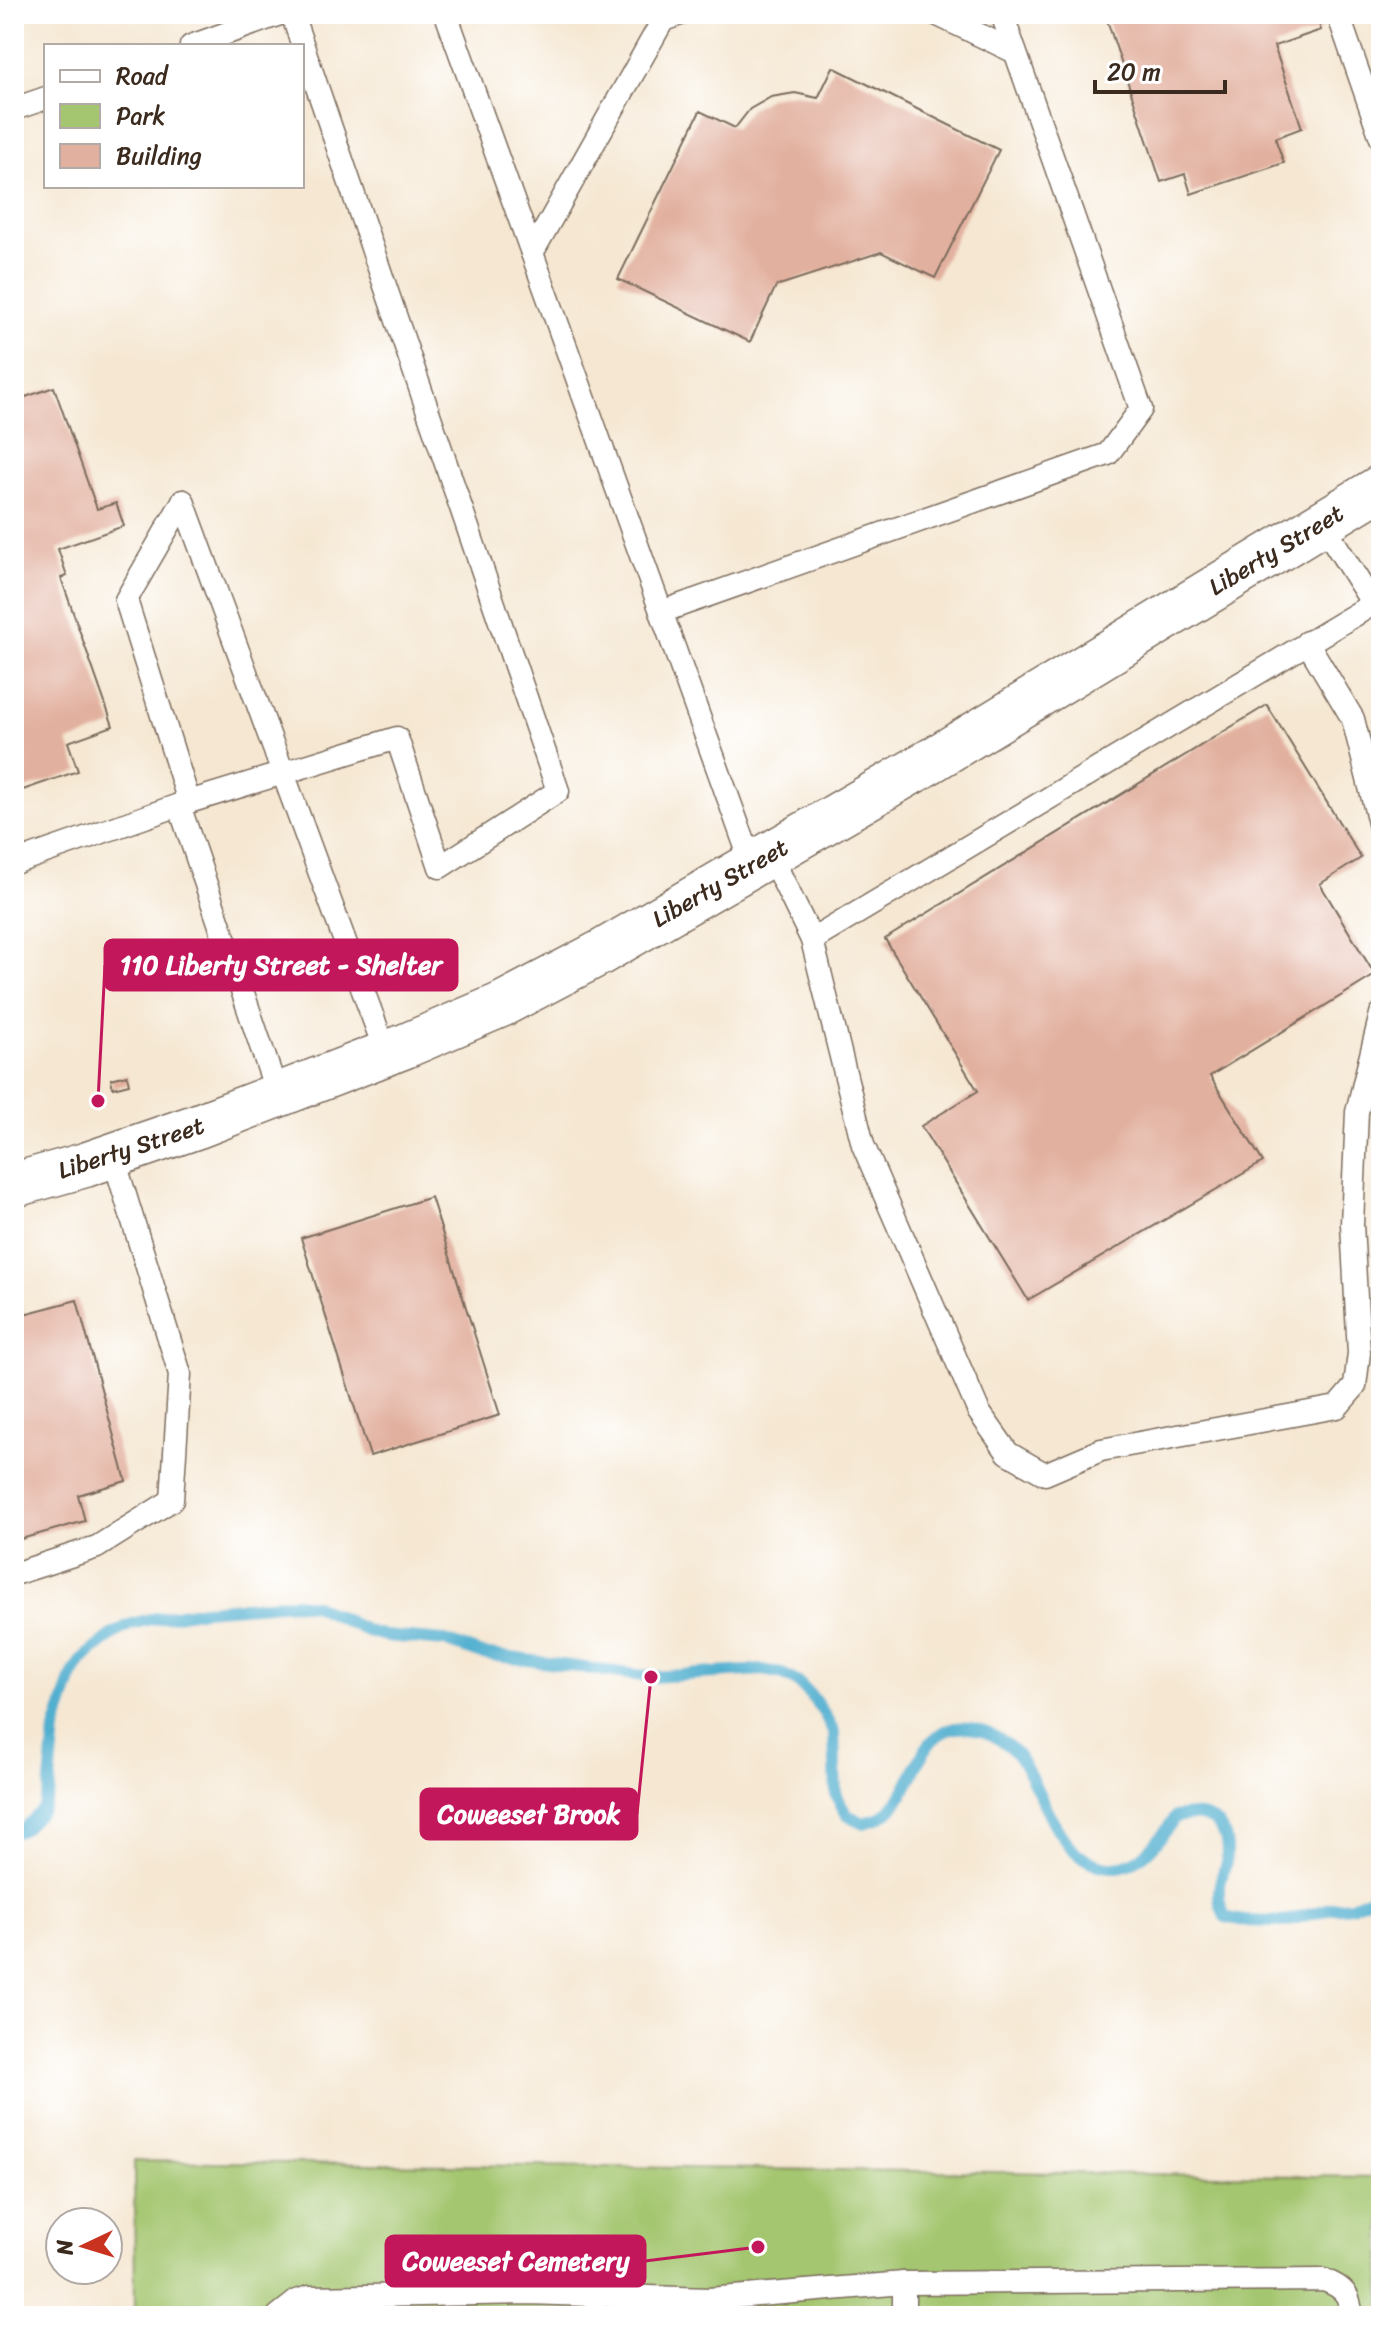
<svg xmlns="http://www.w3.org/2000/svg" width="1395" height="2330" viewBox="0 0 1395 2330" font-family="Sriracha,sans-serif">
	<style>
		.green { fill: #a4c670; stroke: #707847; stroke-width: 2 }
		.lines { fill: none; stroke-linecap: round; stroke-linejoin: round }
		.stream { stroke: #51afcf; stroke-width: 12 }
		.building { fill: #e2b09f }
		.service-casing { stroke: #7c6c5d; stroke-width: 25 }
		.minor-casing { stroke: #7c6c5d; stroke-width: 47 }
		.service { stroke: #fff; stroke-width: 22 }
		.minor { stroke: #fff; stroke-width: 44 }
		.labels { text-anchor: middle; stroke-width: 6; stroke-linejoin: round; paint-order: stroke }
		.street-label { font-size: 24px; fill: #3b2a1e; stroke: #fff }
		.leader { fill: none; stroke: #c2185b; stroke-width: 3 }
		.callout-dot { fill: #c2185b; stroke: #fff; stroke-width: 3 }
		.callout { fill: #c2185b; stroke: #c2185b; stroke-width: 3 }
		.callout-label { font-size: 26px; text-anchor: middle; font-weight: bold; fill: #fff }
	</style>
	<rect width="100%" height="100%" fill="#fff"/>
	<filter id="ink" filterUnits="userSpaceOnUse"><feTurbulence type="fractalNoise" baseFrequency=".0125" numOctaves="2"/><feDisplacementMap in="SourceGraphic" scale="16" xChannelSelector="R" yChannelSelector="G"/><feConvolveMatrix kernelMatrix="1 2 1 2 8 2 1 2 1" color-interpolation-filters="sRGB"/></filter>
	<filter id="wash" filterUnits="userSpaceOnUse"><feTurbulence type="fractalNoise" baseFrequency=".006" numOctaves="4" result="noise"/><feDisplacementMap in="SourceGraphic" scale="32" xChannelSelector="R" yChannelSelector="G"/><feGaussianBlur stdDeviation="1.8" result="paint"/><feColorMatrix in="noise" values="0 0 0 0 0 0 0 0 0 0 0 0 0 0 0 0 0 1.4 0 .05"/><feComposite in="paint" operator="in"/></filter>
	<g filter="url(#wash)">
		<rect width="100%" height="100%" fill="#f5e7d2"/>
		<path class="green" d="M134 2161 1381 2177V2316H135Z"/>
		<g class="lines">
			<path class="stream" d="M14 1833 23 1829 43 1809 49 1792 55 1730 72 1676 81 1660 113 1634 129 1625 146 1620 204 1610 294 1603 314 1605 367 1631 385 1636 445 1641 482 1654 651 1677 763 1670 782 1674 799 1683 813 1698 825 1715 834 1733 836 1796 847 1815 864 1823C869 1821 877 1820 881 1817 919 1795 914 1720 970 1728 989 1731 1011 1744 1021 1760 1046 1796 1057 1863 1111 1867 1139 1869 1161 1839 1175 1817 1204 1811 1228 1820 1227 1854 1227 1867 1219 1879 1219 1892 1218 1901 1222 1909 1225 1917L1244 1921 1283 1922 1331 1908 1351 1906 1381 1893"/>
		</g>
		<g id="blocks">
			<g class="building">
				<path d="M1105 14H1316L1321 30 1274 46 1302 128 1275 138 1284 163 1191 194 1185 174 1161 182Z"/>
				<path d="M833 67 999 150 935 278 881 252 776 286 750 342 618 279 700 111 735 128 750 109 771 97 795 93 818 98Z"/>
				<path d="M54 387 97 509 116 503 124 526 58 549 67 576 61 578 113 726 68 742 78 771 14 793V401Z"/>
				<path d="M1267 705 1361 858 1320 884 1375 975 1210 1076 1263 1162 1028 1300 921 1126 978 1091 885 939Z"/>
				<path d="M127 1075 129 1084 113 1088 111 1079Z"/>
				<path d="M431 1197 500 1415 370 1456 301 1238Z"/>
				<path d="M18 1293 24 1314 77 1300 126 1481 78 1495 85 1521 14 1541V1295Z"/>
			</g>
		</g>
	</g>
	<g filter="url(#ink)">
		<use href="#blocks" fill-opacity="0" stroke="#7c6c5d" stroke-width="2"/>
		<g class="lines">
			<defs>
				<g id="service">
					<path d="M446 14 752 864"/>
					<path d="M936 14 1015 52"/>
					<path d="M1338 14 1381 138"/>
					<path d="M191 46 280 14"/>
					<path d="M14 109 46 98"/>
					<path d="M532 253 663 20 681 14"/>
					<path d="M183 501 386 1053"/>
					<path d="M183 501 126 600 189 802"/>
					<path d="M661 612 1108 454 1141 409 1002 14"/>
					<path d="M1307 642 1353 719 1381 831"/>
					<path d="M179 805 278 1096"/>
					<path d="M770 854 812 940 1373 604 1322 523"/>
					<path d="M14 863 179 805 397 738 440 867 558 791 292 14"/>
					<path d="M812 940 863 1145 979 1412 1008 1453 1045 1474 1101 1450 1337 1407 1355 1386 1359 1353 1352 1224 1357 1112 1381 1014"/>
					<path d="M14 1574 97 1547 172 1500 180 1374 113 1156"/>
					<path d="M904 2283 1324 2280C1343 2287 1351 2295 1351 2316"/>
					<path d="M278 2316 297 2301 309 2297 528 2293 709 2299 904 2283V2316"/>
				</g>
				<path id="minor" d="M14 1185 85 1165 198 1126 405 1046 501 1005 600 953 934 759 1381 487"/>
			</defs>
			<use href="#service" class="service-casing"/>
			<use href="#minor" class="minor-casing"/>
			<use href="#service" class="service"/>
			<use href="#minor" class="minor"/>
		</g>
	</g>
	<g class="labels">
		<g class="street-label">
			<text transform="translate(1276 550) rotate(-31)" y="8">Liberty Street</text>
			<text transform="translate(720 883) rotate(-30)" y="8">Liberty Street</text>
			<text transform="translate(131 1148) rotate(-18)" y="8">Liberty Street</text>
		</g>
	</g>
	<path class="leader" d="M98 1101L105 965M651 1677L637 1814M758 2247L645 2261"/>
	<g class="callout-dot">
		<circle cx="98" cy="1101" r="8"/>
		<circle cx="651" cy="1677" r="8"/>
		<circle cx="758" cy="2247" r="8"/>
	</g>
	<g class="callout">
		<rect x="105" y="940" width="352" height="50" rx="8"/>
		<rect x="421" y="1789" width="216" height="50" rx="8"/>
		<rect x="386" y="2236" width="259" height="50" rx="8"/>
	</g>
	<g class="callout-label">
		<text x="281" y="974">110 Liberty Street - Shelter</text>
		<text x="529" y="1823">Coweeset Brook</text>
		<text x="516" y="2270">Coweeset Cemetery</text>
	</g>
	<rect width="1395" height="2330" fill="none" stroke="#fff" stroke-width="48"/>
	<rect x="44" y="44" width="260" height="144" fill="#ffffff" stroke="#b1aaa5" stroke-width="2"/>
	<rect x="60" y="70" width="40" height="12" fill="#ffffff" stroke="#b1aaa5" stroke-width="2"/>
	<text x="116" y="84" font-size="24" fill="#3b2a1e">Road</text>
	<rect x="60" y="104" width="40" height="24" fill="#a4c670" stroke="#b1aaa5" stroke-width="2"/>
	<text x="116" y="124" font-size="24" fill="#3b2a1e">Park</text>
	<rect x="60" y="144" width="40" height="24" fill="#e2b09f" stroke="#b1aaa5" stroke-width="2"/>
	<text x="116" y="164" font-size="24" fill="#3b2a1e">Building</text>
	<g transform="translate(84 2246) rotate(266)"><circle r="38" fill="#ffffff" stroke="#b1aaa5" stroke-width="2"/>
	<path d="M0-6L14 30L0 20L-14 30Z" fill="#c8321e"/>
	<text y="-12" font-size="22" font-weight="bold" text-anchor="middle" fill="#3b2a1e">N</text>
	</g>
	<path d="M1095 80v12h130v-12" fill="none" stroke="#3b2a1e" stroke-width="4"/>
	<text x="1107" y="80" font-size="24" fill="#3b2a1e" stroke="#ffffff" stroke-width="6" paint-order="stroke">20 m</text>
</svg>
